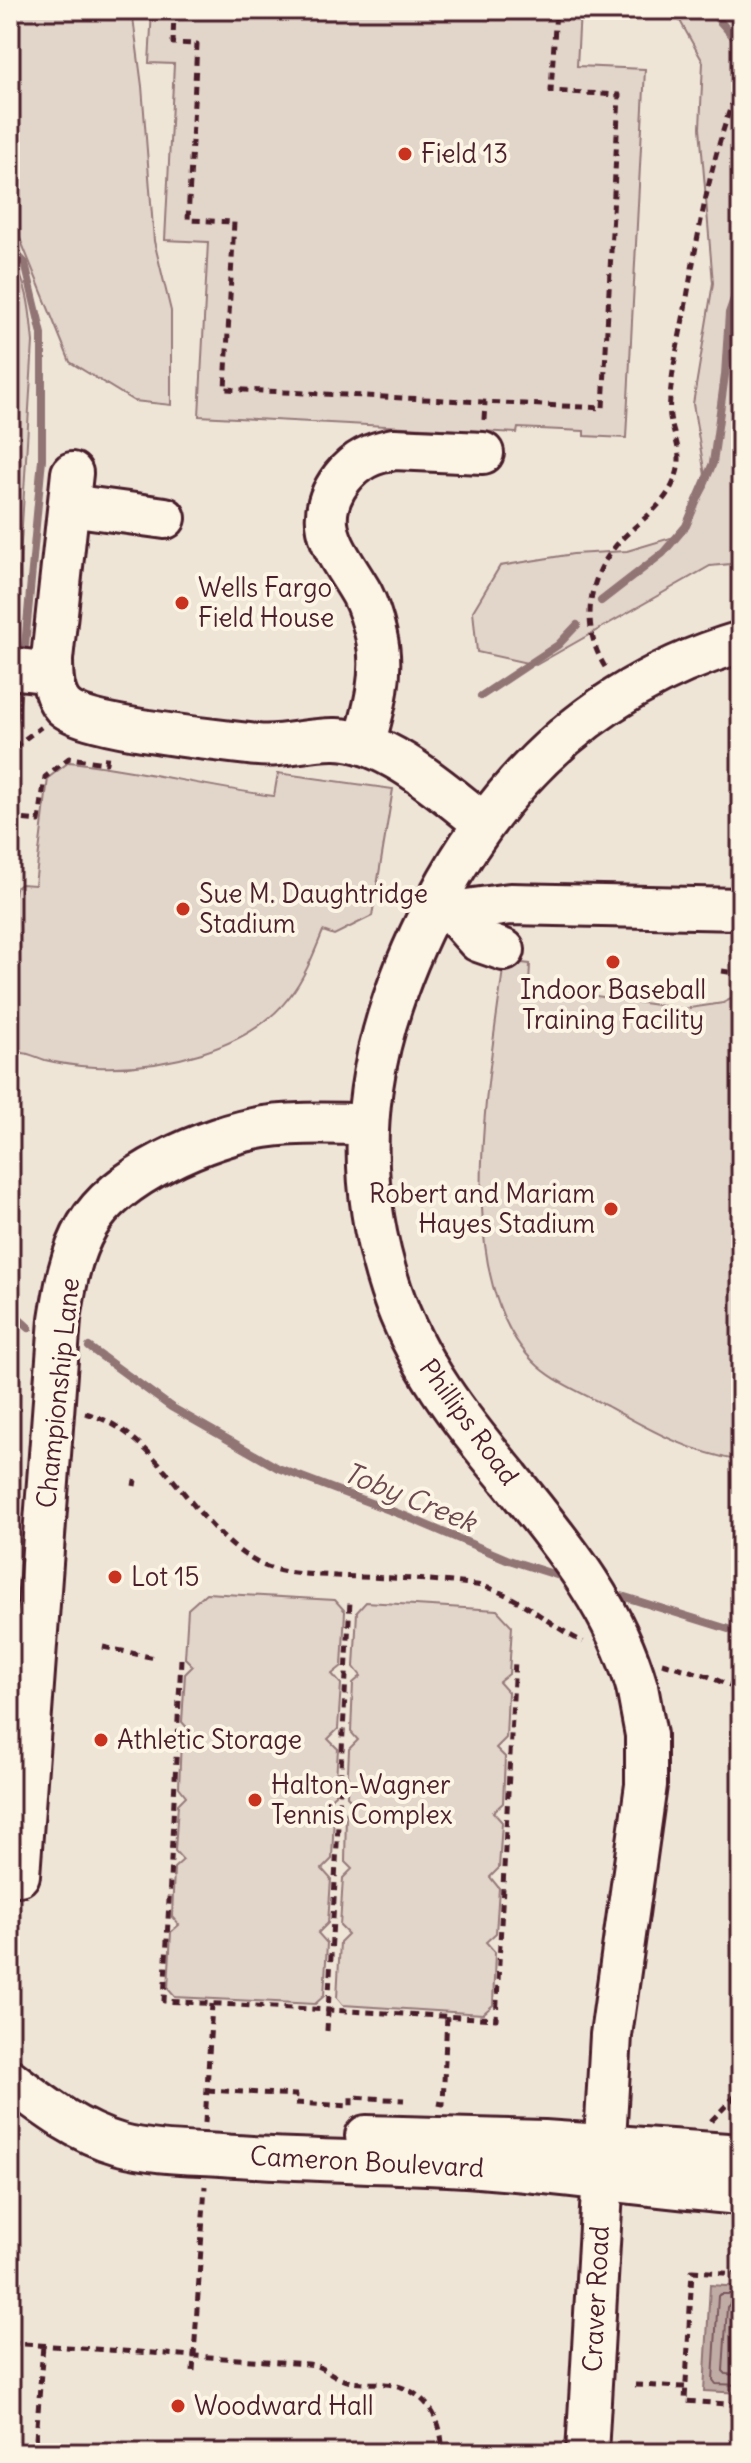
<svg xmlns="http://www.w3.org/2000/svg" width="751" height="2463" viewBox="0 0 751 2463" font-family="Delius,sans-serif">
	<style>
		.built { fill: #eee5d7 }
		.green { fill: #e2d5ca; stroke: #967a7a; stroke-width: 2 }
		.water { fill: #c0aca5; stroke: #917474; stroke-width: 2 }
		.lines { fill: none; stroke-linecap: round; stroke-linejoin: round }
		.shore { stroke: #79575c; stroke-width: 2 }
		.stream { stroke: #917474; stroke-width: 8 }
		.minor-casing { stroke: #4a1f2b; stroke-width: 46 }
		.path { stroke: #4a1f2b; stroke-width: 5; stroke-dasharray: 8 6; stroke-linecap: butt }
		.minor { stroke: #fcf5e5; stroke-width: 40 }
		.minor-bridge-casing { stroke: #4a1f2b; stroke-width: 46; stroke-linecap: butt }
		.minor-bridge { stroke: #fcf5e5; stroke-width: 40 }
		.poi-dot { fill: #c8321e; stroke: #fcf5e5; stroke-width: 3 }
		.labels { text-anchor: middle; stroke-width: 8; stroke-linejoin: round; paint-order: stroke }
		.poi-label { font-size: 26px; fill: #4a1f2b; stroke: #fcf5e5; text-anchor: start }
		.street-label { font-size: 26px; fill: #4a1f2b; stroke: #fcf5e5 }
		.water-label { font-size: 28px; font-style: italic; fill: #6d4950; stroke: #fcf5e5 }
	</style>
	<rect width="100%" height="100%" fill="#fcf5e5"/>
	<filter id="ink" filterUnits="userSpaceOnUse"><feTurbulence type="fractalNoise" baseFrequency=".0125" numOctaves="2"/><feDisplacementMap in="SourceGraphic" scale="16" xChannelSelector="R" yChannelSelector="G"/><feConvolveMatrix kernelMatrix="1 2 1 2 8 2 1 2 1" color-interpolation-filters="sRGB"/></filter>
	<g filter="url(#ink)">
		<rect class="built" x="10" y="10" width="731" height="2443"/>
		<g class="green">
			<path d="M10 10H132L142 86 154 241 171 311V405L134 401 70 362 19 236 10 232Z"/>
			<path d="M152 10H580L577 66 645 69 626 438 584 436V431L518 428 517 433 199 416 208 242 165 240 174 64 149 63Z"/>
			<path d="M674 10H741V563L710 566 536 665 477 652 473 611 500 566 573 554 627 551 681 535 707 487 693 404 713 283 700 128 703 62Z"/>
			<path d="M10 258C29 283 30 312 33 342L17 609 10 614Z"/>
			<path d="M69 762C138 769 205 787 274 796L278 773 393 789 372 916 334 935 323 931C314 953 305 977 290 996 249 1051 159 1070 94 1067 78 1066 61 1064 45 1060 38 1058 29 1053 22 1053 18 1053 14 1054 10 1053V925L15 888 21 884 35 885 48 778Z"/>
			<path d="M504 961 530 964 529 986 683 1009 723 1003 741 994V1461C689 1452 652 1431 607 1406 584 1394 557 1383 538 1366 446 1283 491 1070 504 961Z"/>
			<path d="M206 1593 335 1600 345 1611 342 1666 332 1674 341 1684 338 1729 328 1739 338 1749 335 1794 325 1803 334 1813 332 1859 322 1869 331 1879 328 1923 318 1933 327 1943 324 1996 315 2004 175 1997 168 1989 171 1932 179 1925 172 1917 174 1868 183 1860 175 1851 178 1804 186 1796 179 1787 181 1739 190 1731 182 1722 185 1674 193 1666 185 1658 188 1609Z"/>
			<path d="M366 1602 497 1610 512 1626 509 1674 499 1682 508 1692 506 1738 496 1748 505 1757 503 1803 493 1812 502 1822 499 1868 490 1877 499 1888 496 1933 486 1942 495 1952 493 2005 483 2014 343 2005 337 1998 340 1942 348 1934 340 1926 343 1878 352 1869 345 1862 346 1813 355 1804 347 1796 349 1749 358 1740 351 1732 353 1683 361 1676 354 1667 357 1612Z"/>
		</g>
		<path class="water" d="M710 2285 741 2287V2393L704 2391Z"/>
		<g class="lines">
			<g class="shore">
				<path d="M741 2294H721L718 2296 713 2380 716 2384 741 2385"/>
				<path d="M741 2305 730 2304 727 2307 723 2371 726 2374 741 2375"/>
			</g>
			<g class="stream">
				<path d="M710 10 740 44"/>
				<path d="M10 247 25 263 42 334V459L24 657"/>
				<path d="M601 601 663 553 686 526 713 463 725 375 729 313 736 293 741 252"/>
				<path d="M481 696 558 645 577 625"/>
				<path d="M10 753 20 681"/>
				<path d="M10 1311 29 1328"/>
				<path d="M89 1347 171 1407 278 1468 405 1516 509 1560 569 1579"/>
				<path d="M612 1593 741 1633"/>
			</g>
			<defs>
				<g id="minor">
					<path d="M72 473 52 659C52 675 52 694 63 706 84 728 220 740 257 745 283 748 309 738 336 739 387 740 445 793 483 823"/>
					<path d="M69 505 165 518"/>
					<path d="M10 668 52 673"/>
					<path d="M364 744C374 710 385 671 376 635 373 622 368 606 362 594 340 555 307 524 342 478 356 460 372 453 394 449L483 453"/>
					<path d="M504 950 478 941 452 912 510 904 741 909"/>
					<path d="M509 1478C461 1421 415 1362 391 1290 345 1150 370 1027 437 900 504 773 602 683 741 642"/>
					<path d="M19 1875 60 1319C65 1287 70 1255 87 1226 117 1175 207 1136 264 1127 299 1122 333 1123 368 1125"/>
					<path d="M10 2080C44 2106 77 2132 119 2144 152 2153 187 2153 221 2155 290 2160 359 2161 427 2164 532 2168 636 2186 741 2194"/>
					<path d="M366 2136 544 2141 741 2155"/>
					<path d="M587 2453 611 2035 646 1785V1735L637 1687"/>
				</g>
			</defs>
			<use href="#minor" class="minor-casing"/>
			<g class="path">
				<path d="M174 10 173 43 197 44 188 220 234 222 225 389 603 408 619 95 551 91 556 10"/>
				<path d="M484 420 485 402"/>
				<path d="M605 667C578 623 589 569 626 535 646 516 667 503 676 476 684 453 674 439 670 417 669 408 670 396 671 387 674 359 681 331 686 303 699 228 712 151 741 80"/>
				<path d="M10 805 18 744 41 727"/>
				<path d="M10 818 39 821 45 777 69 758 106 763 107 754"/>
				<path d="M722 971 741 974"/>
				<path d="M85 1413C162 1433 190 1527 258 1563 282 1575 310 1574 336 1576 382 1578 430 1578 476 1585 517 1592 546 1624 583 1642"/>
				<path d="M134 1486 135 1480"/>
				<path d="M103 1647 155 1658"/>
				<path d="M181 1659 164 2001 496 2019 515 1660"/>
				<path d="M662 1663 708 1676 741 1691"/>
				<path d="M327 2031 350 1601"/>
				<path d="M207 2090 296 2095 295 2103 351 2106V2097L404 2100"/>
				<path d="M438 2103 443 2104 447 2016"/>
				<path d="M711 2121 741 2090"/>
				<path d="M205 2123 212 2004"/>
				<path d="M741 2274 692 2271 685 2401 741 2405"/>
				<path d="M10 2343 308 2364C323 2366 329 2374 342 2379 354 2385 372 2382 386 2384 422 2387 444 2417 442 2453"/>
				<path d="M193 2371 205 2186"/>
				<path d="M635 2385 685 2387"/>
				<path d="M35 2453 43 2345"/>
			</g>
			<use href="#minor" class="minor"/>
			<defs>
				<path id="minor-bridge" d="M509 1478C562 1544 614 1605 637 1687"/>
			</defs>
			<use href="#minor-bridge" class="minor-bridge-casing"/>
			<use href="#minor-bridge" class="minor-bridge"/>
		</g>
	</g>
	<g class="poi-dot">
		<circle cx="405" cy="154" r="8"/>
		<circle cx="182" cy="603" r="8"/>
		<circle cx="183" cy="909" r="8"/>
		<circle cx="613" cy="962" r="8"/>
		<circle cx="611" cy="1209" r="8"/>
		<circle cx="115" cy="1577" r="8"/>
		<circle cx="101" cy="1740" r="8"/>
		<circle cx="255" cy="1800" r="8"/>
		<circle cx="178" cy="2406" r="8"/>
	</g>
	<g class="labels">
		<g class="poi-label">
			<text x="421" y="163">Field 13</text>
			<text x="198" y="597">Wells Fargo<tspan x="198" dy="30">Field House</tspan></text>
			<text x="199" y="903">Sue M. Daughtridge<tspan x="199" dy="30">Stadium</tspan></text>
			<text x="613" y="999" text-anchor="middle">Indoor Baseball<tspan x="613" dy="30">Training Facility</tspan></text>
			<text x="595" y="1203" text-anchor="end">Robert and Mariam<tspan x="595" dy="30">Hayes Stadium</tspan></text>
			<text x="131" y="1586">Lot 15</text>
			<text x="117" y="1749">Athletic Storage</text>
			<text x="271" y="1794">Halton-Wagner<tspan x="271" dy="30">Tennis Complex</tspan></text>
			<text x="194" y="2415">Woodward Hall</text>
		</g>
		<g class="street-label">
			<text transform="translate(58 1393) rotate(-84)" y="9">Championship Lane</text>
			<text transform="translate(469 1422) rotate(54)" y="9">Phillips Road</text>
			<text transform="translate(367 2162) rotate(3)" y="9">Cameron Boulevard</text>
			<text transform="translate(596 2299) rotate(-87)" y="9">Craver Road</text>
		</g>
		<g class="water-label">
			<text transform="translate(410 1497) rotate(22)" y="10">Toby Creek</text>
		</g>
	</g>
	<rect width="751" height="2463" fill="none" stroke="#fcf5e5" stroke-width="40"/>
	<rect x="20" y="20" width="711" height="2423" fill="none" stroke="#4a1f2b" stroke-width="3" filter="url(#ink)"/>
</svg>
